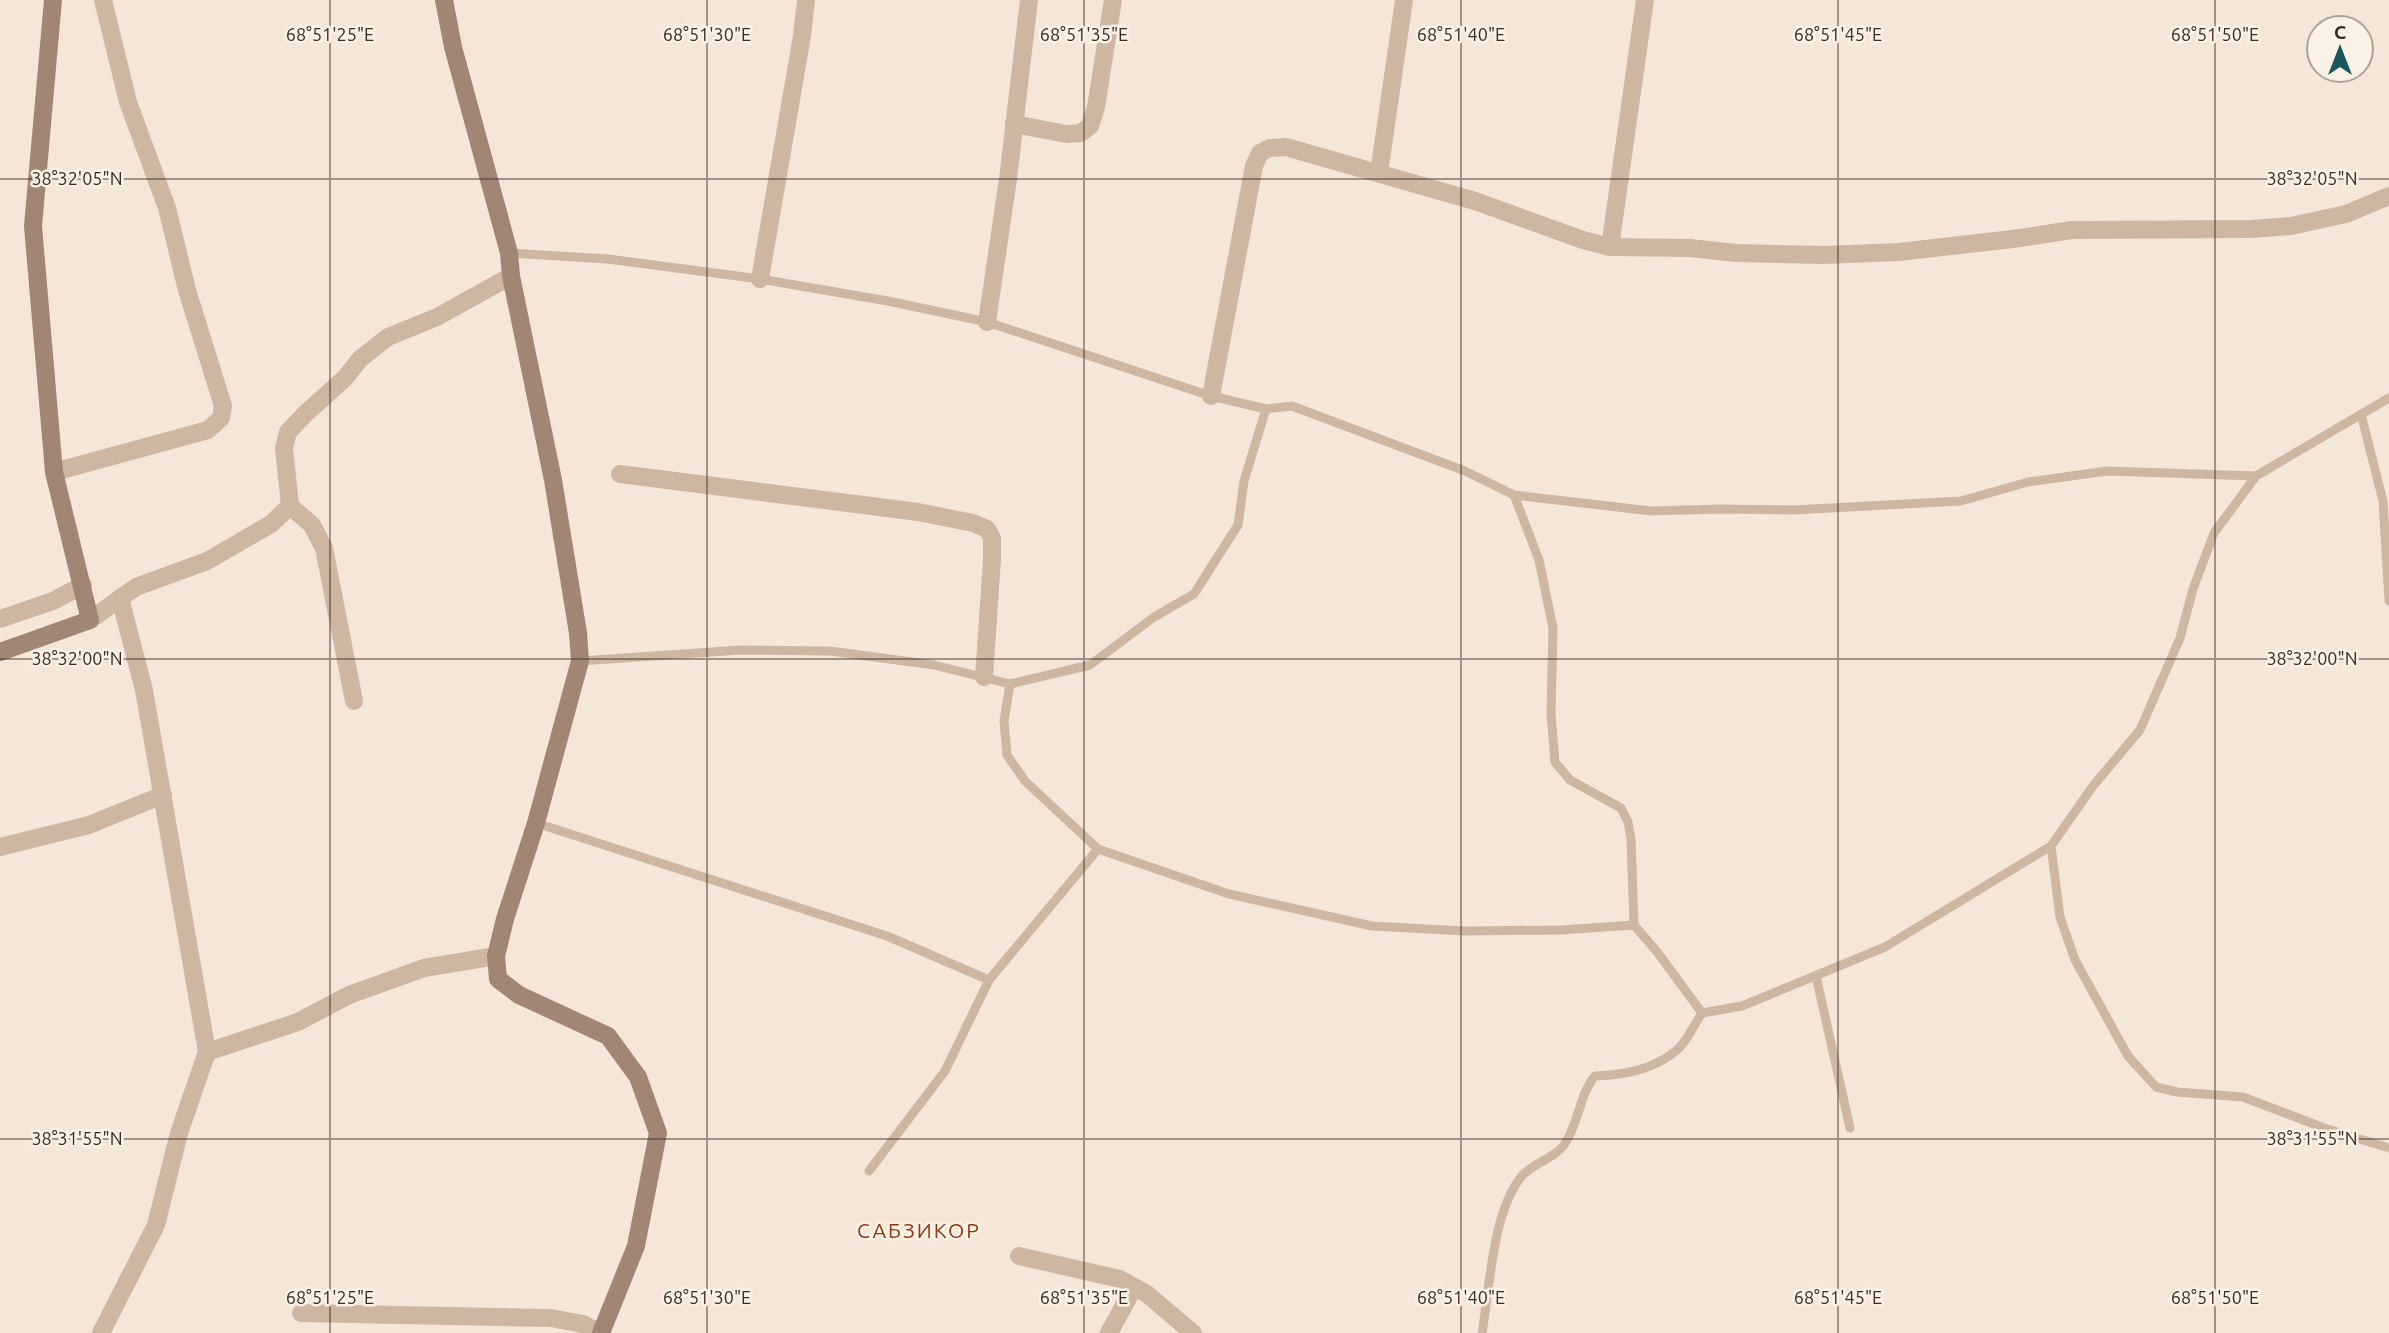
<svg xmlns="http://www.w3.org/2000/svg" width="2389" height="1333" viewBox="0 0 2389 1333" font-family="Ubuntu,sans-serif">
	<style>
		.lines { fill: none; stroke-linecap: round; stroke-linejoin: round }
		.lane { stroke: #cdb7a3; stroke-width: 9 }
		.street { stroke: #cdb7a3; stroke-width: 18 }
		.secondary { stroke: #a18675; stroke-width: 18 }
		.ticks { fill: none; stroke: #372c26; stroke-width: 2; stroke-opacity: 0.45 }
		.labels { text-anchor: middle; stroke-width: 5; stroke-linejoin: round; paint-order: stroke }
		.quarter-label { font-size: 21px; letter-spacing: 2px; fill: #8e3617; stroke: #fbf1e5 }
		.ticks-label { font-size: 18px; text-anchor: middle; fill: #372c26; stroke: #fbf1e5; stroke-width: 5; stroke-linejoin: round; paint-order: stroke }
	</style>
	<rect width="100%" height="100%" fill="#f4e7d9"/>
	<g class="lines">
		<g class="lane">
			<path d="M509 253 608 259 760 279 888 301 987 322 1211 396 1266 409"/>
			<path d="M2361 414 2383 501 2389 601"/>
			<path d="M1514 495 1539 560 1553 628 1551 714 1555 762 1570 780 1621 808 1628 822 1631 839 1634 925"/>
			<path d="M580 661 741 650 830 651 934 665 1010 684 1090 665 1154 617 1194 594 1238 525 1244 481 1266 409 1292 406 1465 471 1514 495 1651 511 1720 509 1793 510 1961 501 2028 482 2107 471 2256 476"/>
			<path d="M1010 684 1004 721 1007 755 1025 781 1098 849 1229 894 1372 926 1465 931 1561 930 1634 925 1658 953 1702 1013 1742 1006 1885 947 2051 846 2093 786 2140 730 2180 638 2193 589 2214 533 2256 476 2389 398"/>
			<path d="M536 823 887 936 989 980 1098 849"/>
			<path d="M2051 846 2060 917 2075 960 2128 1056 2156 1087 2177 1092 2243 1097 2327 1129 2389 1148"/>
			<path d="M1816 976 1850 1128"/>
			<path d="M869 1171 945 1071 989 980"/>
			<path d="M1482 1333C1490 1287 1492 1214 1521 1177 1532 1163 1554 1159 1564 1145 1579 1124 1579 1095 1595 1076 1624 1075 1653 1070 1677 1050 1687 1041 1694 1025 1702 1013"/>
		</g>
		<g class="street">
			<path d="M1014 124 1066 134 1081 133 1090 126 1096 107 1113 0"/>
			<path d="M1379 173 1404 0"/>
			<path d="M1610 247 1645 0"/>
			<path d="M760 279 802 36 806 0"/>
			<path d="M987 322 1008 179 1029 0"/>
			<path d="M1211 396 1254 166 1260 153 1270 148 1286 147 1475 201 1583 240 1610 247 1690 248 1736 253 1823 255 1899 252 2013 239 2072 230 2251 229 2291 226 2346 214 2389 196"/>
			<path d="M54 472 208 430 221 418 223 406 187 290 167 208 128 102 103 0"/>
			<path d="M620 474 918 512 973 523 987 529 992 538V560L984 677"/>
			<path d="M290 506 312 525 324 548 354 701"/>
			<path d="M120 598 144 690 207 1052"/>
			<path d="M0 619 53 601 83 585"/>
			<path d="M90 620 136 587 207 561 271 524 290 506 284 448 288 432 305 414 345 378 360 359 388 337 437 317 511 276"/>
			<path d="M0 847 89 825 163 795"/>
			<path d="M1019 1256 1120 1279 1147 1294 1193 1333"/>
			<path d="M301 1313 551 1318 583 1324 601 1333"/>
			<path d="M101 1333 156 1225 179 1133 207 1052 298 1022 349 995 424 968 496 956"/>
			<path d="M1109 1333 1134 1287"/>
		</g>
		<g class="secondary">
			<path d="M444 0 453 47 509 253 511 276 553 480 578 633 580 661 536 823 505 919 496 956 498 979 519 995 608 1036 638 1077 658 1133 636 1246 601 1333"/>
			<path d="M0 652 90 620 54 472 33 226 53 0"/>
		</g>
	</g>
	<path class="ticks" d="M330 0V1333M707 0V1333M1084 0V1333M1461 0V1333M1838 0V1333M2215 0V1333M0 179H2389M0 659H2389M0 1139H2389"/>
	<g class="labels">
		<g class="quarter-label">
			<text x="919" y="1238">САБЗИКОР</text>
		</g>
	</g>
	<g class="ticks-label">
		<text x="330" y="41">68°51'25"E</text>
		<text x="707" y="41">68°51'30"E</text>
		<text x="1084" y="41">68°51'35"E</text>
		<text x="1461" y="41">68°51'40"E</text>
		<text x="1838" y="41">68°51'45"E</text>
		<text x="2215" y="41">68°51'50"E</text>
		<text x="77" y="185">38°32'05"N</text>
		<text x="2312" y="185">38°32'05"N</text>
		<text x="77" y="665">38°32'00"N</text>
		<text x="2312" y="665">38°32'00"N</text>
		<text x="77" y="1145">38°31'55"N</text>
		<text x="2312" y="1145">38°31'55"N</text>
		<text x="330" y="1304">68°51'25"E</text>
		<text x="707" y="1304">68°51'30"E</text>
		<text x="1084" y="1304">68°51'35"E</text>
		<text x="1461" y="1304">68°51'40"E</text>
		<text x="1838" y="1304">68°51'45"E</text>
		<text x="2215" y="1304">68°51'50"E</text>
	</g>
	<g transform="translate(2340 49)"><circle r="33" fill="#fbf1e5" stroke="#ada299" stroke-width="2"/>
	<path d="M0-5L12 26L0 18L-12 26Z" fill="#18575d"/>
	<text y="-10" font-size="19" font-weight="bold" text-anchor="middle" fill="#372c26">С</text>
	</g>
</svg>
